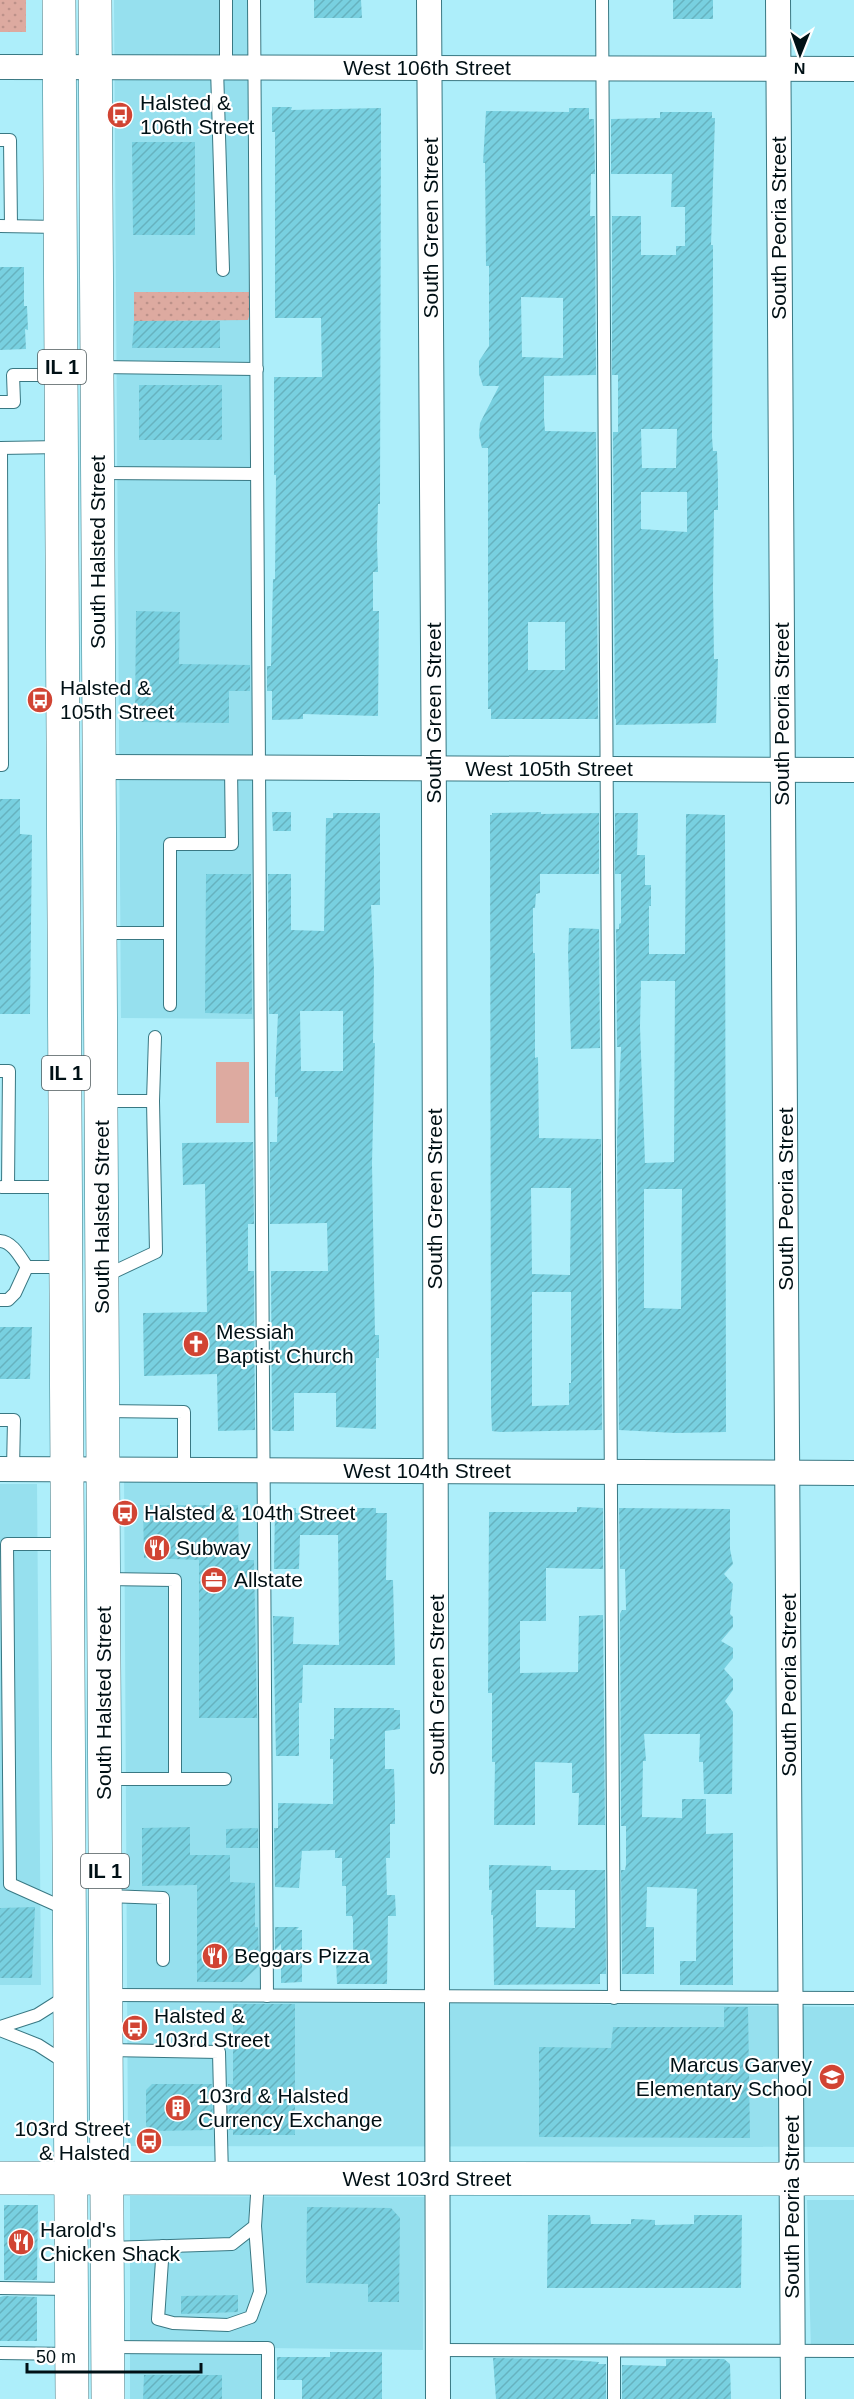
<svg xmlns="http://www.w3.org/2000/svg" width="854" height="2399" viewBox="0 0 854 2399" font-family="Arial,sans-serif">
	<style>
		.built { fill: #96e0ee }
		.green { fill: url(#green-dots) }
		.pitch { fill: #ddaaa0 }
		.building { fill: url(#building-hatch); fill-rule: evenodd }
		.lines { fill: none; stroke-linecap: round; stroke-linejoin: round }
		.lane-casing { stroke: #397883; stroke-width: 14 }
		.street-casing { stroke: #397883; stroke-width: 26 }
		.secondary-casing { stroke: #397883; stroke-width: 34 }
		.primary-casing { stroke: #397883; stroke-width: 34 }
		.lane { stroke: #fff; stroke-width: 12 }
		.street { stroke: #fff; stroke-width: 24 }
		.secondary { stroke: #fff; stroke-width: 33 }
		.primary { stroke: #fff; stroke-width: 33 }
		.labels { text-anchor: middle; stroke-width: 4.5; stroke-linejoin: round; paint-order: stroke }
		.shield { fill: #fff; stroke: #4c585b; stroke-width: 1.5 }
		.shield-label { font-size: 20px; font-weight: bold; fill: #001015 }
		.street-label { font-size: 21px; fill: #001015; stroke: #fff }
		.poi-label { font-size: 21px; fill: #001015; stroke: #fff; text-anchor: start }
	</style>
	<defs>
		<pattern id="green-dots" width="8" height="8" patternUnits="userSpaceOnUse" patternTransform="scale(1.5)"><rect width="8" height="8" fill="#ddaaa0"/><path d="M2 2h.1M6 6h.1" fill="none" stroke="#bc9189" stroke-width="1.8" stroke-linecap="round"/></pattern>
		<pattern id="building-hatch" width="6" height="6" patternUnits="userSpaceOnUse" patternTransform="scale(1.5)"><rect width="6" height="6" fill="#78d0e0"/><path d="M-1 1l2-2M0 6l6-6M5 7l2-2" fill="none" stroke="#66b2bf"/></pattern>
	</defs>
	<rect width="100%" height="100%" fill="#adeefa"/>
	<g class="built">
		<path d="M114 0H250L257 1019 121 1018Z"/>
		<path d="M124 1472H260L264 2001 854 2007V2147L128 2146Z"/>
		<path d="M0 1484H37L41 1985H0Z"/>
		<path d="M130 2196 424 2197 423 2350 268 2348V2399H130Z"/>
		<path d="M807 2200H854V2352L811 2351Z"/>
	</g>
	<g class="green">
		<rect x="0" y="0" width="26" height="32"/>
		<path d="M134 292H256L248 320 134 321Z"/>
	</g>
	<rect class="pitch" x="216" y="1062" width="33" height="61"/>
	<g class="building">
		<path d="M314 0H361L362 18H314Z"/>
		<rect x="673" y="0" width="40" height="19"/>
		<path d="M272 107H292L291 110 381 108 380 504H378L377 544 378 572H373V611H379L378 716 303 714V719L272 720V691H267V666H271L273 579H275L276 475H274V377H322L321 318H275V132H272Z"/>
		<path d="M569 108H589V119H594L595 174H591L590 216H595L596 375 544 376V419L545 431 596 432 598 719H491V709H488V448H482L479 436 480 423 499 386H483L479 374V361L489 346V266H486L485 163H483L486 111 569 112ZM521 297 563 298V358L522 357ZM528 622H565V670H528Z"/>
		<path d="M660 112H712V118H715L711 245H713V270L712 437 713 451H717L718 482V510H714L713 588 714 659H718L716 723 616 725V719H615L613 432H618V375H612V216H641V255H676V246H685V207H671L672 174H611V119L660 118ZM641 429H677L676 468H642ZM641 492H687V532L641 529Z"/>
		<path d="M132 142H195V235H133Z"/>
		<path d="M0 267H24V306H27L28 330 25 329 26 349 0 350Z"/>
		<path d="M134 321H220V348H132Z"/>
		<rect x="139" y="385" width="83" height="55"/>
		<path d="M136 611 180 612 179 664 250 665V691H229V723L135 722Z"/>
		<path d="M0 799H20V834L32 835 30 1014H0Z"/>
		<path d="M272 812H291V831H273Z"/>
		<path d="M541 812V814L599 813V874H540V893L536 894 535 908H533V953H535V1058L538 1057 539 1138 601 1139 602 1430 500 1432 492 1431 491 1407 490 815H492V813ZM531 1188H571L570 1275 532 1274ZM532 1292H571V1383H569V1405L532 1406Z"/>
		<path d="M333 813H380V905H371L374 970 373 1043H375L372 1163 375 1335H379V1358H376V1429L336 1427V1393H294V1431H274L272 1429 271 1271H328L327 1223 270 1224V1142H277L278 1097H275V1077L278 1014H269L268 874H291V930L324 931 326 818H333ZM300 1011H343V1071H301Z"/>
		<path d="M615 813H638L637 855H645V885H651V906H649V954H685L686 814 725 815 726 1432 676 1433 619 1430 617 1139 621 1047H617L616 929H619V924L621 923V874H615ZM641 981H675L674 1162 645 1163 640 1027ZM644 1189H682L681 1309 644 1308Z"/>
		<path d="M206 874H251L252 1014 205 1013Z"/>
		<path d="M569 928 599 929 600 1048 571 1049 568 953Z"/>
		<path d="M253 1142 254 1224H248V1271H254L255 1430 218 1431 217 1374 144 1376 143 1313 207 1312 205 1184 183 1185 182 1143Z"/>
		<path d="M0 1327H32L30 1379H0Z"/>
		<path d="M143 1505H238L239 1560H254L257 1718H199V1560L144 1558Z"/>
		<path d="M577 1507 603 1508V1569L546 1568V1621H520V1673L578 1672 579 1616 603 1615 605 1825H578L579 1793H572V1763L535 1762V1825H494L495 1762H492V1693H488L489 1512H577Z"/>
		<path d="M275 1508H296V1513L333 1514V1508H376V1513H387L386 1580H393L395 1665H303L302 1703H299V1756H276L273 1616 294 1617 293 1644 339 1645 338 1535H300L299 1569H274Z"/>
		<path d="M619 1508 730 1509V1549L733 1564 724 1574 733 1584 730 1614 733 1617V1627L721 1641 733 1648V1658L724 1669 733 1679V1690L725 1701 733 1712 732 1794H704L703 1762H699L700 1734H644L646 1761H643L642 1817 682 1818V1799H706V1834L733 1833V1985H680V1961H696L697 1889 683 1888 647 1887 646 1927H654V1974H622L621 1870H625L626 1865V1826H621L620 1614 622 1610H626L625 1569H620Z"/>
		<path d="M334 1708H394V1710H400V1729L385 1731V1769H394L395 1800V1824H390V1858H386L387 1895H395L396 1916H388L387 1984H337L336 1958 353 1957V1920L352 1916H346V1886H342V1858H335V1850L302 1851 299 1888 275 1887 274 1828H278V1803L333 1804V1759H330V1739H334Z"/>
		<path d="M190 1827V1855H230V1882L255 1883V1927H258L259 1966 242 1982H197V1885L142 1886V1828Z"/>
		<path d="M258 1828V1848H226V1829Z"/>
		<path d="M489 1865 551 1866V1870H605L606 1974H600V1984L494 1985 493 1920V1915H491L492 1890H489ZM536 1890H575V1928L536 1927Z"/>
		<path d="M35 1907 32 1978H0V1908Z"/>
		<path d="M275 1927H299L296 1930H302V1982L281 1983V1944L275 1950Z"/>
		<path d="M233 2004H295V2135H233V2130H229L228 2084H233Z"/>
		<path d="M724 2007H748L750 2138 539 2137V2047L611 2048 613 2027H724Z"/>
		<path d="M152 2084H212L213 2130 151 2131 146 2126V2090Z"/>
		<path d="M4 2205H38L37 2280H4Z"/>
		<path d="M307 2207 391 2208 400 2218 399 2302H368V2284L306 2283Z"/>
		<path d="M548 2215H590L591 2224H631V2219L655 2220V2225L694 2224V2215H742L741 2288H547Z"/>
		<path d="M238 2295V2312L181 2314V2296Z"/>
		<path d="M4 2296 37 2297V2341H0V2297Z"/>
		<path d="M330 2352H382V2399H302V2380H277V2357H330Z"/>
		<path d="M493 2358 557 2359 599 2362 598 2364H606V2399H496Z"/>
		<path d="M666 2359H724L730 2364 731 2399H622V2365L666 2366Z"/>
		<path d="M144 2375H222V2399H143Z"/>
	</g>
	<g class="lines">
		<defs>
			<g id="lane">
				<path d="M226 0V68"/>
				<path d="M254 0 267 1996"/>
				<path d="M602 0 614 1998"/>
				<path d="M217 68 223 270"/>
				<path d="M0 140H10L11 226"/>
				<path d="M0 226 60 227"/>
				<path d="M99 367 257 369"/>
				<path d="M0 402H14L13 375H59"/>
				<path d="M0 448 61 447"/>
				<path d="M100 473 257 474"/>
				<path d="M0 765H2L1 448"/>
				<path d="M102 933H169"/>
				<path d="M170 1005V844H232L231 768"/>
				<path d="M0 1071H9L8 1187"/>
				<path d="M104 1101H153"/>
				<path d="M2 1187H65"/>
				<path d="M0 1241C13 1242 20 1257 27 1267"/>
				<path d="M27 1267H66"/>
				<path d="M103 1277 156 1252 153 1101 155 1037"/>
				<path d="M0 1300H8L15 1293 27 1267"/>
				<path d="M105 1411 184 1412V1470"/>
				<path d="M0 1420H14L13 1469"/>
				<path d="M67 1544H7L10 1884 68 1910"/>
				<path d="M105 1579 175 1580V1779H107"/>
				<path d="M175 1779H225"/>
				<path d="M107 1896 163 1898V1960"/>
				<path d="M107 1995 854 1998"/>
				<path d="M0 2027 37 2015 67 1996"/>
				<path d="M0 2030 38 2045 66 2063"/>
				<path d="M108 2050 219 2052 222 2177"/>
				<path d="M163 2246 158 2319 173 2323 228 2325 251 2317 260 2292 255 2226"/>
				<path d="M109 2248 232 2244 255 2226 258 2180"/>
				<path d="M0 2288 71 2289"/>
				<path d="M109 2347 268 2348V2399"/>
				<path d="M438 2350 854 2351"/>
				<path d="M0 2353 70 2354"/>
				<path d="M614 2399V2351"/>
			</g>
			<g id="street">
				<path d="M429 0 434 807 438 2399"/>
				<path d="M778 0 793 2399"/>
				<path d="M0 67 854 69"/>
				<path d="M100 767 854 770"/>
				<path d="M0 1469 854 1473"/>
			</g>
			<path id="secondary" d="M0 2178 854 2179"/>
			<g id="primary">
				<path d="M59 0 72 2399"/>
				<path d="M95 0 108 2399"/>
			</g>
		</defs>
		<use href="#lane" class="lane-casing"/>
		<use href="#street" class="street-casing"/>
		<use href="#secondary" class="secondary-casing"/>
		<use href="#primary" class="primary-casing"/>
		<use href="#lane" class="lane"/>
		<use href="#street" class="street"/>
		<use href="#secondary" class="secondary"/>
		<use href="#primary" class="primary"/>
	</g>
	<defs>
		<symbol id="bus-disc" viewBox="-11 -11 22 22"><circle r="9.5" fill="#d14433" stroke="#fff"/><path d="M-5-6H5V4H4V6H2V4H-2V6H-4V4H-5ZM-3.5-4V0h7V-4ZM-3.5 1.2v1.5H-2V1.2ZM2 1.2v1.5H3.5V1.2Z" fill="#fff"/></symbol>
		<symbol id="church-disc" viewBox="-11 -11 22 22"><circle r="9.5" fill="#d14433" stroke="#fff"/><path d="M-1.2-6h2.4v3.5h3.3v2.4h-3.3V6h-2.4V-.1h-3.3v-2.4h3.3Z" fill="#fff"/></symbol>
		<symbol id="restaurant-disc" viewBox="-11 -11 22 22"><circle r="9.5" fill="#d14433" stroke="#fff"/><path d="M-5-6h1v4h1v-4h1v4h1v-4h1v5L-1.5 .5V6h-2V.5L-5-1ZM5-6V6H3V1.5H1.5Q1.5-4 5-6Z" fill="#fff"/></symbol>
		<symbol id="office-disc" viewBox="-11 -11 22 22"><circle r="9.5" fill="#d14433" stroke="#fff"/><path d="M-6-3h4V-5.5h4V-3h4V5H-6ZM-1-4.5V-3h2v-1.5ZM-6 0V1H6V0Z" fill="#fff"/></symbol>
		<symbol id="school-disc" viewBox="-11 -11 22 22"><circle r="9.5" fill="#d14433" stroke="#fff"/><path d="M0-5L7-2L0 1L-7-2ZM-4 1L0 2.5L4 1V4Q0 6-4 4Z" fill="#fff"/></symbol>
		<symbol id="building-disc" viewBox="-11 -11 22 22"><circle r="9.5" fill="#d14433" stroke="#fff"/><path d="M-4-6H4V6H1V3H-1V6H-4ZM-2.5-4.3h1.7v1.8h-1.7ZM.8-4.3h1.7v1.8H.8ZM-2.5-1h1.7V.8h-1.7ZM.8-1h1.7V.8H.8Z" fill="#fff"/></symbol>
	</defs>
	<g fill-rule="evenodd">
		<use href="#bus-disc" x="105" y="100" width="30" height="30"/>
		<use href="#bus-disc" x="25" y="685" width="30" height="30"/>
		<use href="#church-disc" x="181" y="1329" width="30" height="30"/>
		<use href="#bus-disc" x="110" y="1498" width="30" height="30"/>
		<use href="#restaurant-disc" x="142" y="1533" width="30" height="30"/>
		<use href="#office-disc" x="199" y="1565" width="30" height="30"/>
		<use href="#restaurant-disc" x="200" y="1941" width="30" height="30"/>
		<use href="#bus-disc" x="120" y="2013" width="30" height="30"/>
		<use href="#school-disc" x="817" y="2062" width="30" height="30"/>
		<use href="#building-disc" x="163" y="2093" width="30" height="30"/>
		<use href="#bus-disc" x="134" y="2126" width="30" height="30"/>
		<use href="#restaurant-disc" x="6" y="2227" width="30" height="30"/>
	</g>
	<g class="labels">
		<g class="shield">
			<rect x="38" y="350" width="48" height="34" rx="4.5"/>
			<rect x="42" y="1056" width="48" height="34" rx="4.5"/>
			<rect x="81" y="1854" width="48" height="34" rx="4.5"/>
		</g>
		<g class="shield-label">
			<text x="62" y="374">IL 1</text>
			<text x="66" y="1080">IL 1</text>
			<text x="105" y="1878">IL 1</text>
		</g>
		<g class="street-label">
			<text x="427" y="75">West 106th Street</text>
			<text transform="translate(431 228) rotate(-90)" y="7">South Green Street</text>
			<text transform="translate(779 228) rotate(-90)" y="7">South Peoria Street</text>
			<text transform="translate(98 552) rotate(-90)" y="7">South Halsted Street</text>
			<text transform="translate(434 713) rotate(-90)" y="7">South Green Street</text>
			<text transform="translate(782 714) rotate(-90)" y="7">South Peoria Street</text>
			<text x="549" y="776">West 105th Street</text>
			<text transform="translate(435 1199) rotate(-90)" y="7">South Green Street</text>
			<text transform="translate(786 1199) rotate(-90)" y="7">South Peoria Street</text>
			<text transform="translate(102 1217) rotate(-90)" y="7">South Halsted Street</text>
			<text x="427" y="1478">West 104th Street</text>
			<text transform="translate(437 1685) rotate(-90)" y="7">South Green Street</text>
			<text transform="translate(789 1685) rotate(-90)" y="7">South Peoria Street</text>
			<text transform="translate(104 1703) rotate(-90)" y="7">South Halsted Street</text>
			<text x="427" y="2186">West 103rd Street</text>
			<text transform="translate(792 2207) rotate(-90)" y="7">South Peoria Street</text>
		</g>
		<g class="poi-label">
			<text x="140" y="110">Halsted &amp;<tspan x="140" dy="24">106th Street</tspan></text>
			<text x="60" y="695">Halsted &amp;<tspan x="60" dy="24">105th Street</tspan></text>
			<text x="216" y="1339">Messiah<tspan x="216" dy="24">Baptist Church</tspan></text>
			<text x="144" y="1520">Halsted &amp; 104th Street</text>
			<text x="176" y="1555">Subway</text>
			<text x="234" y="1587">Allstate</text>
			<text x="234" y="1963">Beggars Pizza</text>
			<text x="154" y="2023">Halsted &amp;<tspan x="154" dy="24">103rd Street</tspan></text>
			<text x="812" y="2072" text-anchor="end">Marcus Garvey<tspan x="812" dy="24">Elementary School</tspan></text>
			<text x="198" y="2103">103rd &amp; Halsted<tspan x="198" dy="24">Currency Exchange</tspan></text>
			<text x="130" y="2136" text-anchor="end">103rd Street<tspan x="130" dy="24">&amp; Halsted</tspan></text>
			<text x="40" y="2237">Harold's<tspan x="40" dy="24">Chicken Shack</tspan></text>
		</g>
	</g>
	<g transform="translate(800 54) rotate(181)" stroke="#ffffff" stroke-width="4.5" paint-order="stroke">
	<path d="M0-4.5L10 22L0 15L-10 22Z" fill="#001015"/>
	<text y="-9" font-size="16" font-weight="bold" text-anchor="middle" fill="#001015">N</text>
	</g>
	<path d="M27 2363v9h174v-9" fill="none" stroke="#001015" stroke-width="3"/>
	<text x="36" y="2363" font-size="18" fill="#001015" stroke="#ffffff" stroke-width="4.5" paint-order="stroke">50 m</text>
</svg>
